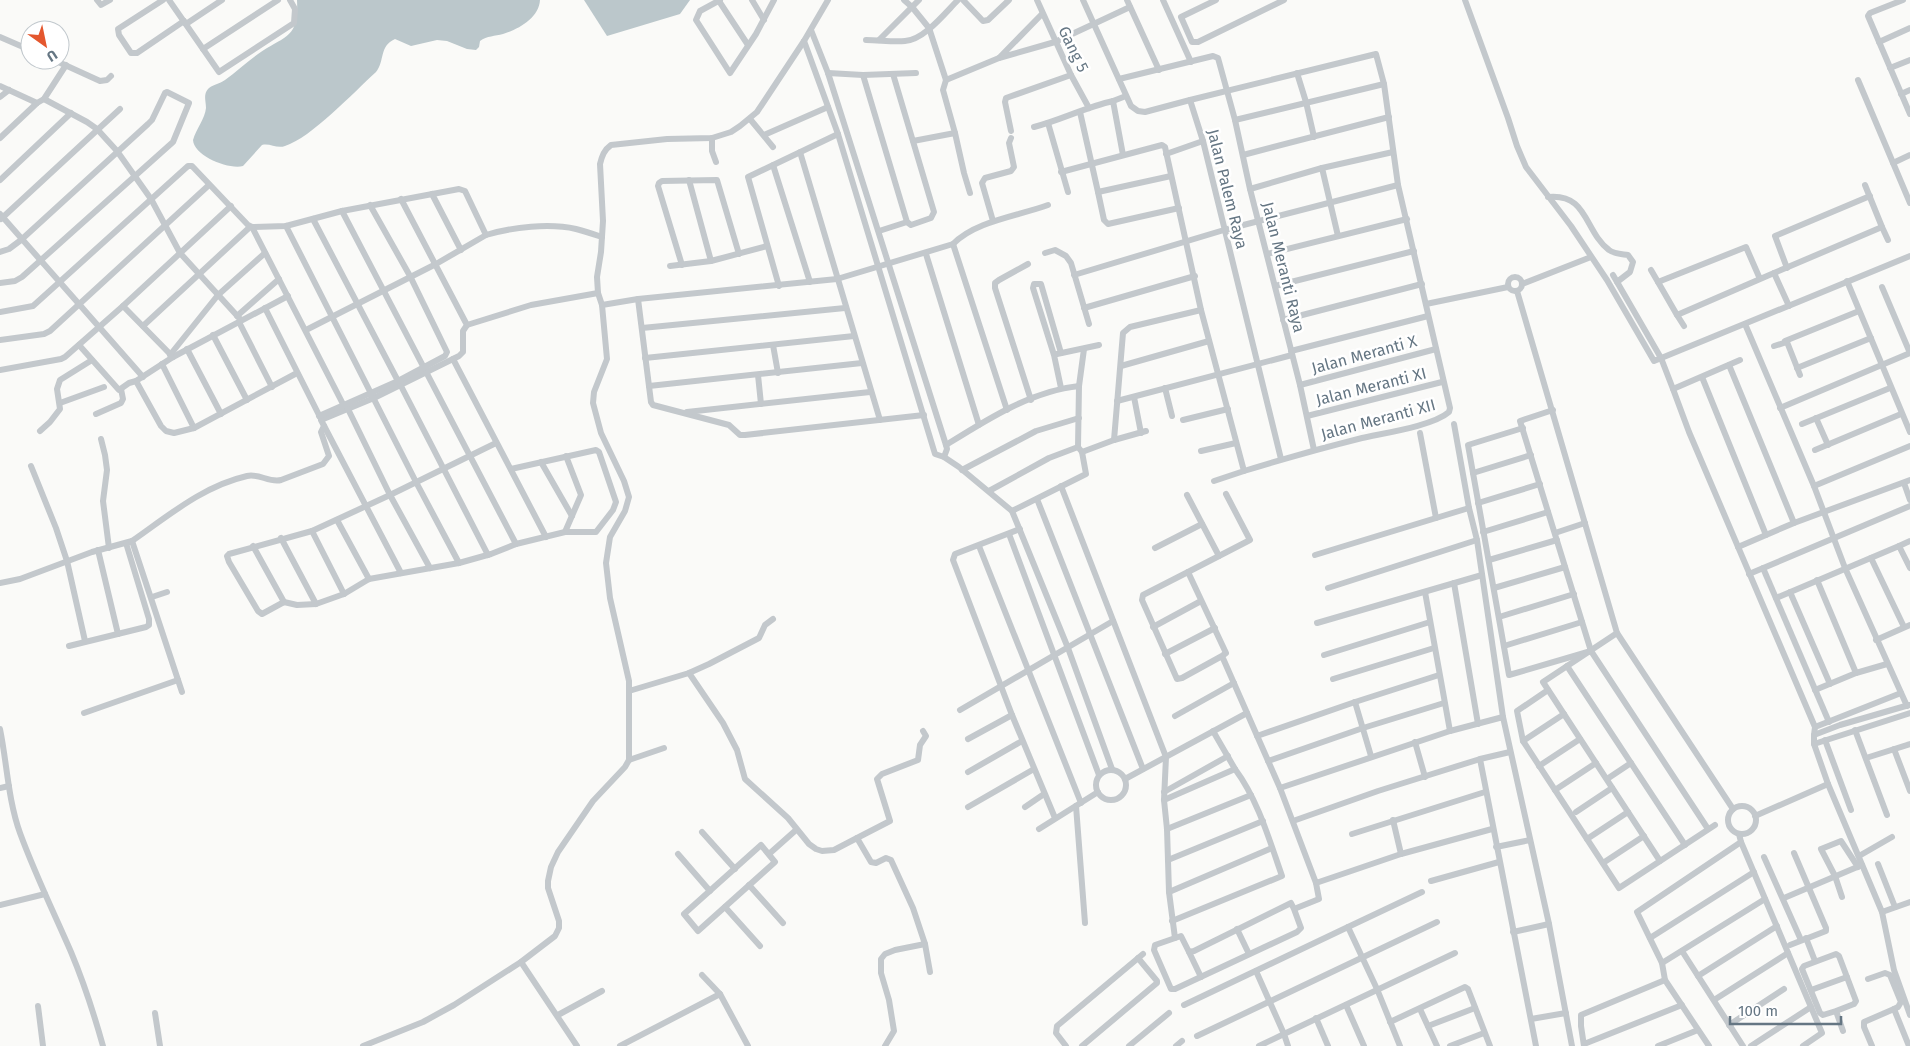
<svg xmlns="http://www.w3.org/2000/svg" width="1910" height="1046" viewBox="0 0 1910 1046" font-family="'Fira Sans',sans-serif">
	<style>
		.water { fill: #bbc7cb }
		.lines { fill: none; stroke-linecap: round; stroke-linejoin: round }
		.minor { stroke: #c3c8cc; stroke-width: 6 }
		.labels { text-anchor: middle; stroke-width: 5; stroke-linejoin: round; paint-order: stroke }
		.street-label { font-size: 16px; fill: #657683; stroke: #fff }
	</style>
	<rect width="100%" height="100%" fill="#fafaf8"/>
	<g class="water">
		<path d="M297 0H540C539 18 519 29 503 34 495 36 487 36 480 41L479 47 476 50 467 49 447 41 437 40 411 46 395 39C379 46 385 61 376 72 354 92 311 138 285 146 277 149 270 143 262 145L243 166C229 170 194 156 193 140 196 129 205 119 206 108 206 101 203 95 208 89 211 85 220 84 225 80 236 72 246 63 258 54 284 35 299 40 297 0Z"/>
		<path d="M584 0H690L680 14 607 36Z"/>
	</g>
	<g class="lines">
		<g class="minor">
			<path d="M97 0 101 5 110 0"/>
			<path d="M163 0 118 29 119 35 131 53H137L184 21"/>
			<path d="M169 0 219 72 294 23 295 9 290 0"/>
			<path d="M720 0 700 11 696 20 730 73 756 34 774 0"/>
			<path d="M752 0 764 20"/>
			<path d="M904 0 912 7 929 28 946 80 943 90 955 133 913 141"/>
			<path d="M963 0 983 21 988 20 1009 0"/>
			<path d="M1037 0 1071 75 1089 108"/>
			<path d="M1083 0 1131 106 1138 111 1145 112 1190 100 1203 141 1281 459"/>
			<path d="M1127 0 1159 70"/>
			<path d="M1163 0 1191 62"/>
			<path d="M1216 0 1181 17 1192 42H1198L1284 0"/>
			<path d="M1465 0 1508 118 1517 146 1526 167 1571 226 1607 280 1654 361 1910 256"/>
			<path d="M1903 0 1870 13 1868 16 1910 114"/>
			<path d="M719 1 748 45"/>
			<path d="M1042 14 999 58 1055 42 1130 7"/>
			<path d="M186 24 222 0"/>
			<path d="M811 30 828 73 946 445 947 449 944 457"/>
			<path d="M0 37 30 50"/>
			<path d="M866 40C879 40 892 42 905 41 924 40 945 13 958 0"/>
			<path d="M879 40 919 0"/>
			<path d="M804 41 838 134 935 454 944 457 959 467 1012 511 1068 648 1112 769"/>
			<path d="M1879 42 1910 28"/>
			<path d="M203 49 278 0"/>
			<path d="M54 60 100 81 107 80 111 76"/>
			<path d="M1890 68 1910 60"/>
			<path d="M828 73 863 75 916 73"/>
			<path d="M1297 73 1306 102 1314 137"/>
			<path d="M863 75 907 222 911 225 931 218 934 212 893 74"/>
			<path d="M1119 79 1213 56 1218 58 1235 120 1250 189 1300 385 1314 450"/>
			<path d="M946 80 999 58"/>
			<path d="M1858 80 1910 203"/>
			<path d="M0 86 37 103"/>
			<path d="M1901 94 1910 90"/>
			<path d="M0 97 9 90"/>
			<path d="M44 99 87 122 97 129 117 151 151 199 180 253 241 320"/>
			<path d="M1190 100 1376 54 1384 84 1398 185 1450 408 1449 412C1433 426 1384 433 1362 438 1322 448 1283 459 1244 471"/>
			<path d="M1113 101 1126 96"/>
			<path d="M1080 112 1098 192 1171 176"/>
			<path d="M750 119 773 147"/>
			<path d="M1235 120 1384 84"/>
			<path d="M1048 123 1068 192"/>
			<path d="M1034 127C1061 120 1086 107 1113 101L1123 155"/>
			<path d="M1011 131 1005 102 1006 98 1071 75"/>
			<path d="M955 133 964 173 970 193"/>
			<path d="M764 135 828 107"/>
			<path d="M0 138 37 103 44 99 66 65"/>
			<path d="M712 138V151L716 162"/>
			<path d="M800 152 880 420"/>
			<path d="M1166 154 1203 141"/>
			<path d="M1243 155 1389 117"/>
			<path d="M1893 163 1910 155"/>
			<path d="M773 165 810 282"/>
			<path d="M1322 168 1338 236"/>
			<path d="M1061 172 1162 145 1165 147 1201 310 1244 471 1214 481"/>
			<path d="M0 180 71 113"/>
			<path d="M689 180 711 261"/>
			<path d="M1250 189 1322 168 1393 152"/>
			<path d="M1098 192 1104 220 1108 224 1179 208"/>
			<path d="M432 194 461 250"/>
			<path d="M1548 197C1588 193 1584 231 1609 250 1614 254 1622 254 1628 255L1633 262 1630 272 1617 282"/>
			<path d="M401 199 467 325 463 331V352L459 356 374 398 321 420 401 573"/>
			<path d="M342 211 516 544"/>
			<path d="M0 214 143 377"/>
			<path d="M1 219 120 109"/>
			<path d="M313 219 398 381"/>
			<path d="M993 221 982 183 985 178 1011 171 1014 167 1009 143 1011 138"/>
			<path d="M286 226 416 482 459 563"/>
			<path d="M252 227 286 226 342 211 459 189 465 191 486 235 436 264 306 330"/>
			<path d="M1882 227 1888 240"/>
			<path d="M879 231 907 222"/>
			<path d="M486 235C512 227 550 223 576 229 584 231 593 234 602 237"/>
			<path d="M953 244C975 221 1018 216 1048 205"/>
			<path d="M0 252 9 249 21 240 148 124 152 120 165 93 167 92 189 103 173 142 22 277 15 281 0 283"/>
			<path d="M1045 253 1055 250 1066 256 1071 263 1089 324"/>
			<path d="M926 254 979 425"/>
			<path d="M1267 254 1407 219"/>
			<path d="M1028 264 999 280 995 283V288L1031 400"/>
			<path d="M682 265 658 186 659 183 662 181 717 180 739 254"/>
			<path d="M670 266 711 261 767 246"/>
			<path d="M1787 268 1775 236 1870 196"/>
			<path d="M1651 270 1658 282"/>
			<path d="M1074 275 1224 230 1398 185"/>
			<path d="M1613 275 1661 358 1673 389"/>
			<circle cx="1515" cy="284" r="7"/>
			<path d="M1760 279 1746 247 1658 282 1677 315 1774 273"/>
			<path d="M1847 281 1910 432"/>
			<path d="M1522 284 1591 257"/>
			<path d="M779 286 748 177 838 134"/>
			<path d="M1275 286 1414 251"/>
			<path d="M1882 287 1910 353"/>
			<path d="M1517 291 1617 633 1733 809"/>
			<path d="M638 299 651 402 653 405 729 425 740 435H745L924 415"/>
			<path d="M1426 304 1508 287"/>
			<path d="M602 305 638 299 837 279 953 244 1007 410"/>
			<path d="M123 306 173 357"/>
			<path d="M1789 306 1774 273 1882 227 1865 185"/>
			<path d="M265 308 321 419"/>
			<path d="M1084 308 1195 276"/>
			<path d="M0 312 33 306 188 166H192L248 225 252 227 344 406"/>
			<path d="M1677 315 1684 326"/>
			<path d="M237 316 279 279"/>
			<path d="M1283 320 1422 284"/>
			<path d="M239 322 272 387"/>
			<path d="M1745 324 1814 486 1845 568 1907 706"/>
			<path d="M467 325 531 305 598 293"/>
			<path d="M143 326 250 227"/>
			<path d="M642 328 845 308"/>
			<path d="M213 335 247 400"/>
			<path d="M0 340 44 334 50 331 209 185"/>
			<path d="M1785 341 1859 311"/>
			<path d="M79 345 119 390 129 383 136 381 173 357 288 296"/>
			<path d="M773 345 778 373"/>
			<path d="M1774 346 1787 342 1800 375"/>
			<path d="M187 349 221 414"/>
			<path d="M1291 351 1428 316"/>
			<path d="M1057 354 1099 345"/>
			<path d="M170 355 218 295 265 253"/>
			<path d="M645 358 854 336"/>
			<path d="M453 359 546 537"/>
			<path d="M1740 360 1673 389 1689 432 1815 727 1814 735"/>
			<path d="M162 364 194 428"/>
			<path d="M1729 365 1794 523"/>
			<path d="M1121 366 1209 341"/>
			<path d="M1797 368 1871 338"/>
			<path d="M0 370 61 359 65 357 123 306 231 206"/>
			<path d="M758 375 761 404"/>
			<path d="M1702 377 1766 535"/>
			<path d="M136 381 161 426 166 431 174 433 194 428 297 373"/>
			<path d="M1300 385 1436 349"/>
			<path d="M401 386 488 555"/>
			<path d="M649 386 862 363"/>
			<path d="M1061 388 1054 355 1033 288 1034 284H1041L1061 353"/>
			<path d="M1165 388 1172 416"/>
			<path d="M1134 397 1141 433"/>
			<path d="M1117 401 1292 355"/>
			<path d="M60 403 104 387"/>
			<path d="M1780 408 1910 353"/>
			<path d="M348 409 390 495 430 568"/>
			<path d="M1553 410 1520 421 1591 651 1708 829"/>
			<path d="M687 412 870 392"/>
			<path d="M96 414 121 403 123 399 121 389"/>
			<path d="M319 416 398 381 445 356 447 352 410 276 370 205"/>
			<path d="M1307 416 1442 382"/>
			<path d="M1816 418 1828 445"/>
			<path d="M1183 420 1228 409"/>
			<path d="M1454 424 1469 508 1477 540 1503 717"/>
			<path d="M1802 424 1890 388"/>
			<path d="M1523 428 1468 445 1509 675 1591 651"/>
			<path d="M40 431 50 422 60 409 57 389 60 380 92 360"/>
			<path d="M1420 433 1436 518"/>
			<path d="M101 439 105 455 107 470 103 501 109 548"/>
			<path d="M1114 440 1123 333 1130 327 1201 310"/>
			<path d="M496 443 390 495 312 531 229 554 227 556 229 562 258 611 262 614 284 602 297 605 316 604 344 594 369 579 459 563 491 554 516 544 565 532H596L613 510 616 502 599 452 596 450 511 469"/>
			<path d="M946 445C986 420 1031 391 1079 386"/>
			<path d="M1815 450 1901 414"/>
			<path d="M1201 451 1236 443"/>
			<path d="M1082 452 1114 440 1146 431"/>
			<path d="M541 462 572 516"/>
			<path d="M31 466 56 528 67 561 85 641"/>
			<path d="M962 470 1036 431 1079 418"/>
			<path d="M1473 473 1531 455"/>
			<path d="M1904 483 1910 500"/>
			<path d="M1061 486 1166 757 1164 800 1167 829 1169 892 1175 938"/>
			<path d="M1814 486 1910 446"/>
			<path d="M989 491 1049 458 1078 447"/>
			<path d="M1187 495 1219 556 1188 572"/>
			<path d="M1037 499 1143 769"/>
			<path d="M1478 503 1540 484"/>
			<path d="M1012 511 1086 474 1082 452 1078 447 1079 386 1084 349"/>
			<path d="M337 520 369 579"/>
			<path d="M1020 529 955 554 953 560 1012 715 1055 818"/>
			<path d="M312 531 344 594"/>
			<path d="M565 532 581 495 566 456"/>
			<path d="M1483 532 1548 512"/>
			<path d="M1555 533 1585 523"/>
			<path d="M1009 534 1099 775"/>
			<path d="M281 538 316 604"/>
			<path d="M132 541C168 516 203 486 247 476 259 473 269 483 281 480L323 464 329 456 321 432 324 426"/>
			<path d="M253 546 284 602"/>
			<path d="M979 546 1081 803"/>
			<path d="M1899 546 1910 541"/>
			<path d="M1738 547 1794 523 1910 480"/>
			<path d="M1155 548 1202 524"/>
			<path d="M98 550 118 634"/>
			<path d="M1315 555 1469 508"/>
			<path d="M1219 556 1250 540 1226 494"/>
			<path d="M1871 558 1904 627"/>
			<path d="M1489 560 1557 540"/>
			<path d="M1763 568 1829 722"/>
			<path d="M1749 574 1910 506"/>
			<path d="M1817 580 1856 673"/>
			<path d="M0 583 20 579 92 552 132 541 182 692"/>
			<path d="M1454 583 1478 724"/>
			<path d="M1328 588 1477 540"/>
			<path d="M1494 588 1565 567"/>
			<path d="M1425 592 1450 731"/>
			<path d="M1790 592 1830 684"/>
			<path d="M152 597 167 592"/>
			<path d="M1776 598 1899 546 1910 568"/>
			<path d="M1499 617 1574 594"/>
			<path d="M1317 623 1482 575"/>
			<path d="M1153 627 1201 601"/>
			<path d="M1617 633 1543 682 1660 861"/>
			<path d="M1876 640 1910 625"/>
			<path d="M69 646 146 627 149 625V619L126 543"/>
			<path d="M1504 646 1582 622"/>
			<path d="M1165 654 1215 628"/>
			<path d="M1324 655 1430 622"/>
			<path d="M1222 656 1226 653 1188 572 1143 595 1142 600 1177 679 1182 678 1222 656 1280 788 1316 883 1401 854 1492 829"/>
			<path d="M1567 666 1685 845"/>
			<path d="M689 673 723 723 737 750 745 779 788 818 809 844 816 849 822 851 834 850 857 838 871 862 876 863 886 858 891 860 913 908 925 944 895 950 885 954 881 959V973L889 1000 894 1031 885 1046"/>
			<path d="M1333 679 1434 648"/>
			<path d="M1548 690 1517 711 1523 741 1619 888 1715 825"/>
			<path d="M1815 690 1856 673 1887 664"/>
			<path d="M629 691 689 673 709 664 759 638 765 625 773 619"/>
			<path d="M1355 702 1371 756"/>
			<path d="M1909 705 1840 725 1814 735V744L1828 784 1882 912 1894 970 1910 1015"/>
			<path d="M960 710 1113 621"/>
			<path d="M84 713 178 680"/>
			<path d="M1175 716 1234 683"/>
			<path d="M1815 727 1901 693"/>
			<path d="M0 729C7 763 8 800 20 833 35 874 54 913 71 952 84 983 94 1014 103 1046"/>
			<path d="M1855 730 1887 815"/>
			<path d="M1213 731 1235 769"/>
			<path d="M1257 736 1355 702 1439 675"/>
			<path d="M968 739 1012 715"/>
			<path d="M1825 740 1851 810"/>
			<path d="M1523 741 1564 714"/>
			<path d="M1415 742 1425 777"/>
			<path d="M1814 744 1910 713"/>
			<path d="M1894 749 1910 791"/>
			<path d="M1866 758 1910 744"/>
			<path d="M1480 759 1536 1046"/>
			<path d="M629 760 664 748"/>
			<path d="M1268 761 1363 728 1444 703"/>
			<path d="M1539 766 1580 739"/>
			<circle cx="1111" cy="785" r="15"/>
			<path d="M968 772 1022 741"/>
			<path d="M1125 779 1247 713"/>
			<path d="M1607 779 1631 763"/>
			<path d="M0 788 9 786"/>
			<path d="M1280 788 1450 731 1503 717 1549 924 1572 1046"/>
			<path d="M1555 790 1596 763"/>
			<path d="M1164 792 1228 756"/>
			<path d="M1164 800 1235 769C1258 800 1269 839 1282 876L1172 921"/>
			<path d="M1076 806 1085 923"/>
			<circle cx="1742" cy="820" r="14"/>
			<path d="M968 807 1034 769"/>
			<path d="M1025 807 1044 794"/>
			<path d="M1576 812 1612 788"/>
			<path d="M1755 816 1828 784"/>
			<path d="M1393 820 1401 854"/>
			<path d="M1293 821 1378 791 1480 759 1510 752"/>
			<path d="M1039 829 1098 792"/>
			<path d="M1167 829 1251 795"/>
			<path d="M702 832 735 869"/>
			<path d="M1352 834 1485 792"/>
			<path d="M857 838 890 821 877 779 882 774 918 760 920 745 926 736 923 731"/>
			<path d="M1587 839 1628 812"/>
			<path d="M1741 842 1822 1033 1803 1046"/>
			<path d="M761 845 775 862 698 931 684 914Z"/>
			<path d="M1496 847 1530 840"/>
			<path d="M678 854 710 891"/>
			<path d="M769 854 796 830"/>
			<path d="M1859 856 1892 837"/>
			<path d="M1764 857 1801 940"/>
			<path d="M1168 860 1263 821"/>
			<path d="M1603 863 1644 836"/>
			<path d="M1878 864 1895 907"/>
			<path d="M1431 881 1499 862"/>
			<path d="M749 885 783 923"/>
			<path d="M1169 892 1272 848"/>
			<path d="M1842 897 1835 876 1821 849 1841 841 1858 867"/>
			<path d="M1784 898 1862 865"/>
			<path d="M0 905 45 894"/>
			<path d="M725 907 760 946"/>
			<path d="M1294 909 1301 928 1297 932 1175 989H1171L1154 950 1155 945 1181 936 1189 952 1194 951 1291 903 1294 909 1319 899 1316 883"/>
			<path d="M1882 912 1910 902"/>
			<path d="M1348 927 1422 892"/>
			<path d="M1237 929 1249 954"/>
			<path d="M1513 932 1549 924"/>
			<path d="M1650 938 1754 872"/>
			<path d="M1806 938 1815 961"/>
			<path d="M925 944 930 972"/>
			<path d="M1790 945 1826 931V928L1794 853"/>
			<path d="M1682 951 1743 1046"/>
			<path d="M1189 952 1201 977"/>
			<path d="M521 962 577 1046"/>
			<path d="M1662 963 1765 899"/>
			<path d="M1256 971 1284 1034 1259 1046"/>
			<path d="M702 975 720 994"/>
			<path d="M1698 976 1777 926"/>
			<path d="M1868 979 1885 973 1890 975 1901 1002 1898 1007 1894 1009"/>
			<path d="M1811 990 1847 977"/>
			<path d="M1714 1000 1788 953"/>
			<path d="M1184 1005 1348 927 1377 989 1400 1046"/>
			<path d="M1346 1005 1364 1046"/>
			<path d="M38 1006 43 1046"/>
			<path d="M1420 1009 1437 1046"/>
			<path d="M1836 1011 1854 1004 1856 1001 1839 956 1836 954 1804 966 1802 969 1820 1013 1823 1015 1836 1011 1843 1031"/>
			<path d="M155 1013 160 1046"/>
			<path d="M558 1015 602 991"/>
			<path d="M1316 1018 1328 1046"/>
			<path d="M1531 1019 1566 1013"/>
			<path d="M1390 1022 1465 987 1468 989 1490 1046"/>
			<path d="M1729 1025 1784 989"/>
			<path d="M1428 1026 1475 1008"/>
			<path d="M1197 1036 1437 922"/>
			<path d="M1584 1044 1682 1005"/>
			<path d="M363 1046 423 1022 454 1005 521 962 555 936 559 928V921L548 888V881L551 867 558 852 593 801 625 767 629 760V681L610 598 606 563 610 537 625 511 629 497 624 481 601 433 593 403 594 392 607 359 602 305 598 293 597 277 601 252 603 221 600 164C602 156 604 150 611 145L667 139 712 138 731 132 740 126 757 112 804 41 828 0"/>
			<path d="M620 1046 720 994 748 1046"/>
			<path d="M1066 1046 1056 1033 1057 1026 1143 954"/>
			<path d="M1082 1046 1157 983V981L1138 958"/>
			<path d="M1129 1046 1169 1013"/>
			<path d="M1176 1046 1182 1041"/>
			<path d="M1288 1046 1284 1034 1455 953"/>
			<path d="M1450 1046 1484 1033"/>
			<path d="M1584 1046 1581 1026V1015L1665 980"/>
			<path d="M1658 1046 1698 1030"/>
			<path d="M1709 1046 1665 980 1662 963 1637 912 1741 842 1739 834"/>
			<path d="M1751 1046 1811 1007"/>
			<path d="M1872 1046 1864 1027V1022L1894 1009 1909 1046"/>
		</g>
	</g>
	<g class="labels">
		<g class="street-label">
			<text transform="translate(1074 49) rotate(64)" y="6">Gang 5</text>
			<text transform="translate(1228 189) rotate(76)" y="6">Jalan Palem Raya</text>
			<text transform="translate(1284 267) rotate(76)" y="6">Jalan Meranti Raya</text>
			<text transform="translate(1364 354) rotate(-15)" y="6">Jalan Meranti X</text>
			<text transform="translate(1371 386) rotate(-14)" y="6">Jalan Meranti XI</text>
			<text transform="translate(1378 419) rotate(-15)" y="6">Jalan Meranti XII</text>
		</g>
	</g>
	<g transform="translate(45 45) rotate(147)"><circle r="24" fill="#ffffff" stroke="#c1c8cd"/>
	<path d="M0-4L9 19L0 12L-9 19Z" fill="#e4572e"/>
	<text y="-8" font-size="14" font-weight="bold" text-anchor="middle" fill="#657683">U</text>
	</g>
	<path d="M1730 1016v8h111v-8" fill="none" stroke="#657683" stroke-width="2.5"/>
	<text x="1738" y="1016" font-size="15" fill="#657683" stroke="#ffffff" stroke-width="4" paint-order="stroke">100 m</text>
</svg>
